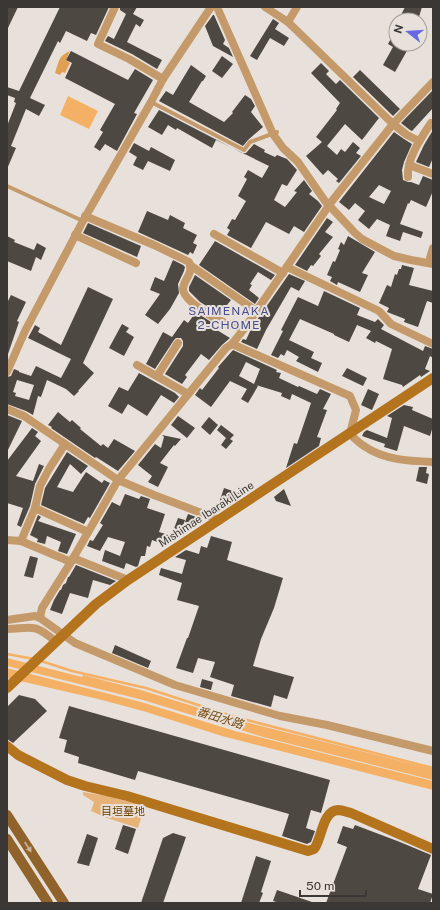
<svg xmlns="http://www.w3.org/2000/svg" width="440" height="910" viewBox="0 0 440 910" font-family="'Public Sans','Noto Sans JP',sans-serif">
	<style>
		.green { fill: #e8b378 }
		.forest { fill: #e19f53 }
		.water { fill: #f4b165 }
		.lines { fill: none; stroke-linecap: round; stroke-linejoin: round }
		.stream { stroke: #f4b165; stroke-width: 2.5 }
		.building { fill: #4e4843; fill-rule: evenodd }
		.lane { stroke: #c59a6a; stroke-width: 4 }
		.street { stroke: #c59a6a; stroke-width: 8 }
		.secondary { stroke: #b4741e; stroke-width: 10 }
		.primary { stroke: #91632c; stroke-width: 10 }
		.oneway { fill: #cab59e }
		.labels { text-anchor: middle; stroke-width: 4; stroke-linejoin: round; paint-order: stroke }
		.street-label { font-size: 11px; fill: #3a3734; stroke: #e8e1db }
		.park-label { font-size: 11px; fill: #6d4303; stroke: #e8e1db }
		.neighbourhood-label { font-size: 12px; letter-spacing: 1px; fill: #4b4f8d; stroke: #e8e1db }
		.water-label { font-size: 12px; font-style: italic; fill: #764b10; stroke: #e8e1db }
	</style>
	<rect width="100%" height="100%" fill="#e8e1db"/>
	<path class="green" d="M83 792 107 796 145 806 138 828 107 818 91 811 94 802 83 795Z"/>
	<path class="forest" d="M70 51 66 60 70 63 65 73 62 72 60 75 55 73C59 62 58 56 70 51Z"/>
	<g class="water">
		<path d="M68 96 98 111 89 129 60 115Z"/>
		<path d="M7 658 82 677 83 675 141 690 241 721 433 769V780L263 737 143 700 7 666Z"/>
		<path d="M7 668 141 702 235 731 433 781V790L222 736 143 711 98 699 7 678Z"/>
	</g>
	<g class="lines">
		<g class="stream">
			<path d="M7 654 34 659"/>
			<path d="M41 661 72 671 146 688 235 717 433 768"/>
		</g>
	</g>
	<g class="building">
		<path d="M7 7H18L7 30Z"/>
		<path d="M60 7H109L96 35 91 33 87 41 66 31 60 43 58 41 30 98 45 105 39 116 26 109 11 146 16 148 7 169V126L16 103 14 102 15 98 7 95V87L19 91Z"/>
		<path d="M120 7H137L133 14 144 20 140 27 136 24 127 42 162 60 157 69 132 54 105 41 108 36 114 39 126 14 120 10Z"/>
		<path d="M405 7H422L418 20H409L400 17Z"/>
		<path d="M213 15H214L225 40 223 44 229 48 233 57 213 46 205 26Z"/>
		<path d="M273 19 279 23 275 29 289 38 284 46 270 38 257 60 250 56Z"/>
		<path d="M396 29V44H399L408 49 395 72 383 65 393 47 388 44Z"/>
		<path d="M71 51 128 80 135 69 153 80 134 113 137 114 117 151 105 144 100 151 94 147 103 132 100 130 115 104 65 78 72 63 66 60Z"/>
		<path d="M222 56 233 64 222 78 212 71Z"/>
		<path d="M321 63 329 71 326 74 336 84 340 80 379 118 362 140 345 124 327 146 337 155 341 149 345 152 353 142 360 148 356 153 361 156 339 183 336 181 338 179 328 170 323 175 306 156 322 142 316 137 337 110 336 109 340 103 311 73Z"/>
		<path d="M191 65 206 76 203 81H202L189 102 224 122 233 113 232 112 245 95 251 99 255 106 251 112 263 127 248 140 243 146 159 101 166 91 173 95Z"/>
		<path d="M360 70 400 109 393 116 353 77Z"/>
		<path d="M433 90V108L412 131 410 130 401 123Z"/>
		<path d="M159 110 242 153H246L254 144 265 150 264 152 275 157 277 155 287 159 297 170 287 186 282 184 274 200 285 207 297 192 294 191 304 180 312 191 309 194 318 201 322 206 304 232 294 226 289 234 266 222 251 248 227 235 230 230 227 228 232 219 235 220 246 201 238 196 247 179 244 177 248 170 262 178 269 166 216 140 212 148 177 128 176 130 168 125 162 135 148 127Z"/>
		<path d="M433 130V158L429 167 416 162 424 145Z"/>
		<path d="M394 132 404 139 412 144 404 162 402 170 403 180 408 182H411L419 185 423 176 433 180V191L426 207 411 200 409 204 408 203 400 224 423 232 421 238 403 232 400 241 386 236 390 225 377 219 369 229 358 220 365 211 355 203 349 210 339 202ZM379 185 391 191 384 204 369 197Z"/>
		<path d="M134 143 149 151 151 147 175 160 170 171 148 161 143 170 133 165 137 157 129 152Z"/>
		<path d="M147 211 168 220 170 215 185 223 183 228 197 235 193 243 197 245 193 254 190 252 188 255 138 232Z"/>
		<path d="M327 218 333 222 325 232 333 237 319 254 321 256 313 266 311 265 307 271 295 265Z"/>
		<path d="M88 223 141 246 137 257 83 233Z"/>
		<path d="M7 236 15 240 14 242 34 250 37 243 46 248 41 260 36 257 31 271 7 261Z"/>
		<path d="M348 236 375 252 362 273 368 275 360 292 338 282 337 285 330 281 332 277 327 275 333 261 335 262 340 250 338 249 341 242 344 245Z"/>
		<path d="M215 241 275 275 271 280 258 272 250 284 252 285 249 290 259 298 255 304 199 265Z"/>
		<path d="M173 260 183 265 185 267 184 271 178 284 179 293 170 309 158 324 145 315 160 294 150 290 155 277 164 281Z"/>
		<path d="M402 265 414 268 409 285 433 291V303L427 301 418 327 404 322 405 319 387 312 389 308 379 303 387 285 391 287 395 274 397 275 399 269H401Z"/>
		<path d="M289 274 305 281 299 291 291 287 266 330 257 349 241 342 243 339 246 340 252 327Z"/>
		<path d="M195 275 231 300 220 314 200 302 189 291V287Z"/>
		<path d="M88 287 113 299 83 363 94 373 78 391H79L74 396 66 389 47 380 41 397 38 396 33 415 26 411 7 404V377L11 376 14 369 19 371V372L31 376 36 366 61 378 71 359 28 338 35 325 40 328 38 332 61 345ZM17 380 34 385 29 400 15 396 16 393 13 392Z"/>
		<path d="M324 291 360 308 357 315 375 322 378 319 384 325 381 329 423 351 425 346 433 349V358L430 356 425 369 430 371 421 377 420 375 403 387 402 385 383 379 392 349 376 341 375 343 366 338 371 331 357 325 349 342 334 335V334L300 319 289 340 314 352 311 358 322 363 318 372 296 361 299 357 287 350 284 356 281 354 278 358 271 355 283 331 281 330 298 297 318 306Z"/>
		<path d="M11 295 26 302 17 321 19 322 8 354 7 353V303Z"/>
		<path d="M196 312 214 324 212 327 230 338 222 345 209 360 201 354 185 375 187 377 182 384 165 374 183 346V341L181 338H176L174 340 155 369 146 364 163 332 172 337 184 320 188 323Z"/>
		<path d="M122 324 129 328 126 332 134 337 124 356 109 348Z"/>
		<path d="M233 350 277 370 276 372 281 373 279 378 298 387 299 386 317 394 320 389 331 394 323 409 327 410 317 437 321 438 319 446 286 468 294 443 297 444 311 403 292 394 290 400 281 396 282 393 256 385 258 386 248 403 241 399 247 389 230 381 211 407 195 395 200 388 202 390 219 368 218 367ZM246 362 260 369 254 384 239 376Z"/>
		<path d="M347 368 367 378 363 386 342 376Z"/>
		<path d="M139 373 175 393 179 397 174 403 161 395 147 416 128 404 122 414 108 406 119 387 128 391Z"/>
		<path d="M368 389 379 394 372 410 361 405Z"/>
		<path d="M404 405 413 407 412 410 433 419V426L430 436 404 426 397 451 384 447 385 444 362 436 364 432 367 430 387 438 392 418 387 416Z"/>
		<path d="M58 412 70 422 72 420 81 428 80 429 101 446 103 444 108 448 114 439 135 451 118 471 96 457 95 458 51 428 52 427 48 425Z"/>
		<path d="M7 415 22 421 7 452Z"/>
		<path d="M178 416 195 428 187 438 171 425Z"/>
		<path d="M209 417 218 425 210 435 201 427Z"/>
		<path d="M221 425 234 435 230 439 233 441 226 449 221 445 226 438 217 430Z"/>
		<path d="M32 428 38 432 35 436 41 441 16 476 33 481 39 464 44 466 35 484 30 506 21 527 17 525 23 508 7 503V461Z"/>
		<path d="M162 435 181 439 175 446 174 445 160 463 168 467 158 487 148 482 152 476 138 465 155 444 161 448 164 437Z"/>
		<path d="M67 452 88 466 81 474 70 464 57 487 73 492 86 472 102 483 104 480 110 483 90 518 88 517 84 524 41 505 45 488Z"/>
		<path d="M419 467H427L426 473 429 474 427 484 416 481Z"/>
		<path d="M224 488 244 495 230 505 226 504 225 508 218 506Z"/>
		<path d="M284 489 291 506 276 501 274 497Z"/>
		<path d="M125 494 139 499 141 496 150 499 147 508 165 514 159 532 175 537 172 543 161 540 160 543 152 540 150 547 147 546 145 556H141L138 566 136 567 126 563 124 569 102 561 105 550 120 556 125 542 108 537 100 551 87 546 90 540 93 541 103 525 100 523 112 502 120 506Z"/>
		<path d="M188 514 199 518 197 526 185 522Z"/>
		<path d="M38 515 41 517 38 521 76 534 67 554 58 551 61 542 47 536 45 544 37 542 38 539 30 535Z"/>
		<path d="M178 518 185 520 179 537 172 534Z"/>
		<path d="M211 536 232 542 227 560 283 578 274 608 261 639 253 666 294 677 287 699 274 695 271 707 231 696 234 685 210 677 215 662 198 658 193 673 176 668 187 638H188L199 606 177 600 182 583 159 575 161 568 182 574 186 560 175 557 186 550 199 554 201 546 207 548Z"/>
		<path d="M30 556 38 558 33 578 24 576Z"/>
		<path d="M76 565 116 581 110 585 93 580 88 598 70 593 62 614 50 610 54 600 60 590H61L63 585 66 583 68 577H69Z"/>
		<path d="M115 645 151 661 148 668 112 653Z"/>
		<path d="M202 679 213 682 211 690 200 687Z"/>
		<path d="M19 695 35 699 47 711 13 743 7 739V707Z"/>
		<path d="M69 706 330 780 321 813 311 810 306 828 315 831 311 842 307 844 282 836 289 814 138 771 135 780 78 763 79 757 64 752 67 740 59 738Z"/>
		<path d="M123 825 136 829 128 854 115 849Z"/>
		<path d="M355 825 400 842 431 855 418 889 433 894 430 903H326L347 847 337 843 343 826 353 829Z"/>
		<path d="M173 833 186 837 163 903H141L163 838Z"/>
		<path d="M87 834 98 838 89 866 77 863Z"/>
		<path d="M256 856 271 861 261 892 263 893 259 903H241Z"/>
		<path d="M277 890 312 902V903H280L273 901Z"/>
	</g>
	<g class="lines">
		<g class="lane">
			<path d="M151 102 244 150 250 142 277 132"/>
			<path d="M7 186 83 221"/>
		</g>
		<g class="street">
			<path d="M115 7 98 44 129 59 163 79"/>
			<path d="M217 7 273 134 283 148 298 162 325 201 355 233 362 239 394 256 411 260 433 264"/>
			<path d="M265 7 288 22 393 124 407 135 419 141"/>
			<path d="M288 22 297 7"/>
			<path d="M409 165 433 174"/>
			<path d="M408 177C406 160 421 138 431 123L433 125"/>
			<path d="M85 216 154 245 189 262C194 274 184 278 183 289 183 299 208 315 217 319 225 324 235 326 244 329"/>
			<path d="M214 234 283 273"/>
			<path d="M75 235 136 263"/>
			<path d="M430 258 433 248"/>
			<path d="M190 265 256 311"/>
			<path d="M287 267 379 311 391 324 433 344"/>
			<path d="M232 344 350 396 356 410 350 434C354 438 359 443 364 446 384 460 409 461 433 462"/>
			<path d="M137 365 188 394"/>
			<path d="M7 372 25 331 83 221 151 102 163 79 211 7"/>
			<path d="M157 376 178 343"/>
			<path d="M7 409 24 416 118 480 154 495 220 520"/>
			<path d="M35 508 88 532"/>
			<path d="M7 540 21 541 71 562"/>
			<path d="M21 541 35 508 40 486 49 469 65 444"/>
			<path d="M73 558 128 580"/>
			<path d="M40 618 42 608 71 562 118 480 226 348 232 344 244 329 332 201 393 124 433 82"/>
			<path d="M7 620 35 616 40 618 75 643 175 685 280 716 327 725 433 751"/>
			<path d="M7 629C32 628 34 623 55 641"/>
		</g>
		<g class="secondary">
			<path d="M7 688 96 604 128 580 433 378"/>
			<path d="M7 746 18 755 67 780 85 786 127 796 308 851 314 849C322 839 322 811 338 810 342 810 347 812 351 813L433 849"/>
		</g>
		<g class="primary">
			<path d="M7 815 64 903"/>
			<path d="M7 839 48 903"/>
		</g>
	</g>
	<defs><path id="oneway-solid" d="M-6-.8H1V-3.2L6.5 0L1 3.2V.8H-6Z"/></defs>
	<use class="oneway" href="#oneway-solid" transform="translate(28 847) rotate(57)"/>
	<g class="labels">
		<g class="street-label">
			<text transform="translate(206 514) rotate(-33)" y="4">Mishimae Ibaraki Line</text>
		</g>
		<g class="park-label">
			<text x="123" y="815">目垣墓地</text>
		</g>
		<g class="neighbourhood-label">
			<text x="229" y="315">SAIMENAKA<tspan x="229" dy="14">2-CHOME</tspan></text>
		</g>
		<g class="water-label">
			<text transform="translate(220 718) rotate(17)" y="4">番田水路</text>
		</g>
	</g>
	<rect width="440" height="910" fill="none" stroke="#3a3734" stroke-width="16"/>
	<g transform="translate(408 32) rotate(287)"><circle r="19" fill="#e8e1db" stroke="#a29d98"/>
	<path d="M0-3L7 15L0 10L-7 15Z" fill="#6668e1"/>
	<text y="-6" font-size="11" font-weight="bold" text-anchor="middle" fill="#3a3734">N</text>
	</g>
	<path d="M300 890v6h66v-6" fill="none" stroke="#3a3734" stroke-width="2"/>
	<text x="306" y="890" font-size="12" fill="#3a3734" stroke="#e8e1db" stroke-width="3" paint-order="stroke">50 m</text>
</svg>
